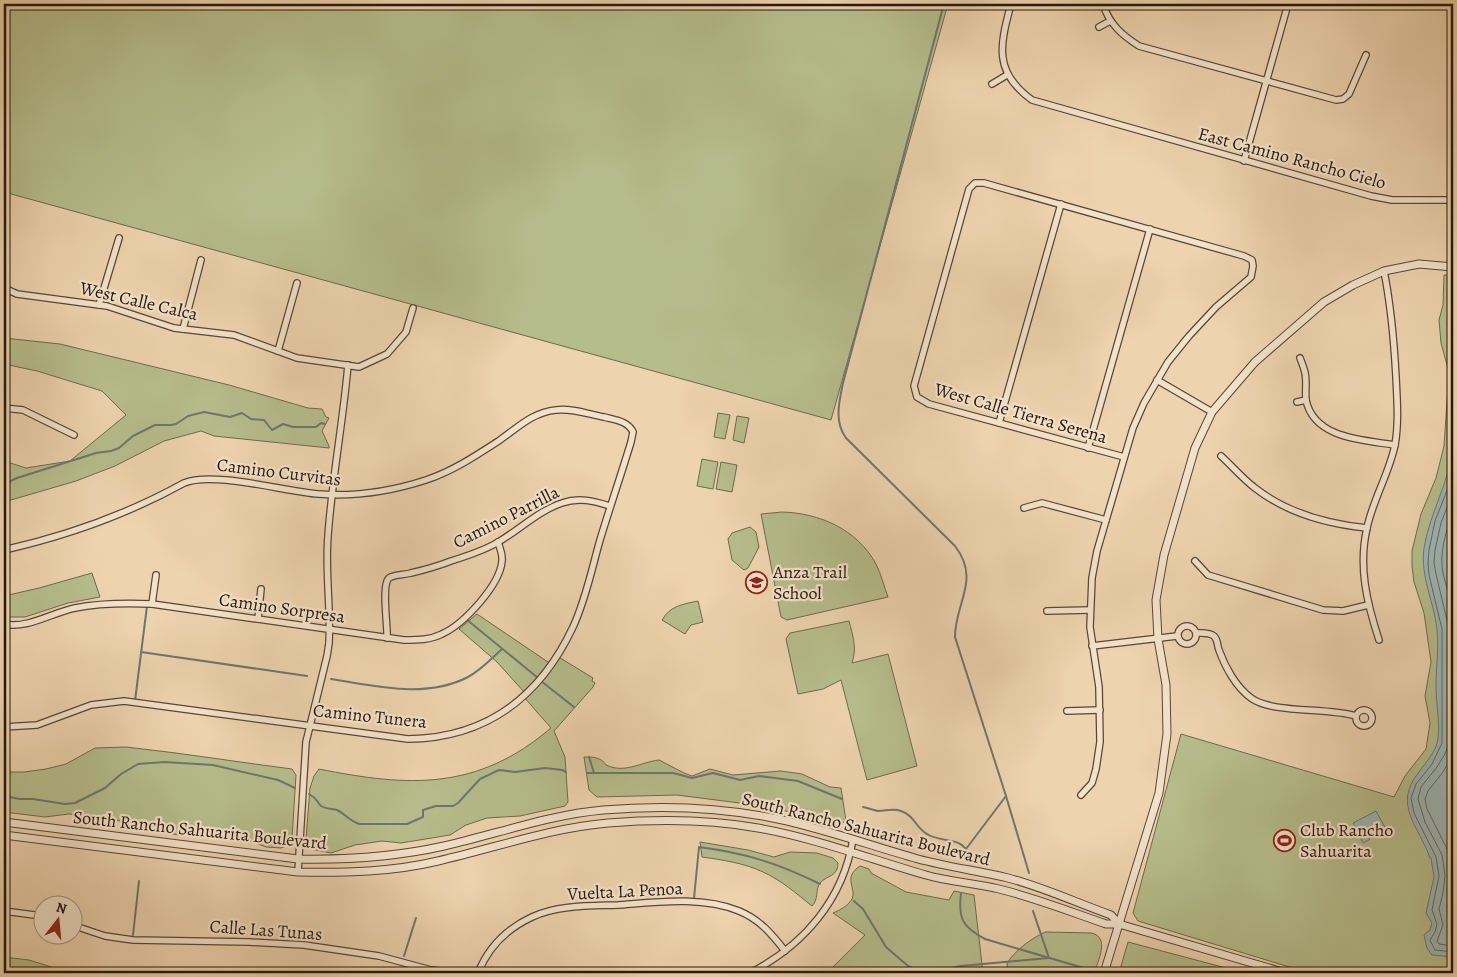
<svg xmlns="http://www.w3.org/2000/svg" width="1457" height="977" viewBox="0 0 1457 977" font-family="Alegreya,serif">
	<style>
		.green { fill: #b6bd8c; stroke: #6e6a4c }
		.water { fill: #9db6b5; stroke: #6e7672 }
		.lines { fill: none; stroke-linecap: round; stroke-linejoin: round }
		.shore { stroke: #626661; stroke-width: 1 }
		.stream { stroke: #6e7672; stroke-width: 2 }
		.minor-casing { stroke: #584635; stroke-width: 8 }
		.tertiary-casing { stroke: #584635; stroke-width: 9 }
		.minor { stroke: #f3e2ca; stroke-width: 5.5 }
		.tertiary { stroke: #f3e2ca; stroke-width: 7 }
		.labels { text-anchor: middle; stroke-width: 4.5; stroke-linejoin: round; paint-order: stroke }
		.street-label { font-size: 18px; fill: #27170d; stroke: #f3e2ca }
		.poi-label { font-size: 18px; fill: #27170d; stroke: #f3e2ca; text-anchor: start }
	</style>
	<rect width="100%" height="100%" fill="#edd3ae"/>
	<filter id="stains"><feTurbulence type="fractalNoise" baseFrequency=".004" numOctaves="4"/><feColorMatrix values="0 0 0 0 .2 0 0 0 0 .09 0 0 0 0 .02 0 0 0 .5 -.17"/></filter>
	<radialGradient id="worn" r=".72"><stop offset=".6" stop-color="#630" stop-opacity="0"/><stop offset="1" stop-color="#630" stop-opacity=".3"/></radialGradient>
	<g class="green">
		<path d="M4 4H948L831 420 4 192Z"/>
		<path d="M1444 275H1453V973H1309L1138 921 1133 913 1181 734 1394 797 1405 776 1426 749 1430 723 1425 696 1431 662 1424 613 1414 582 1412 566V551L1421 514 1436 478 1444 446 1449 372 1441 343 1439 320 1443 305Z"/>
		<path d="M4 338 60 344 229 385 308 408 322 409 326 417 329 418 322 431 329 446V448L214 436 201 431 164 441 115 466 76 481 4 502V461L26 468 70 461 126 415 102 391 37 371 4 364Z"/>
		<path d="M718 413 730 415 725 439 714 437Z"/>
		<path d="M737 416 749 418 744 443 733 440Z"/>
		<path d="M702 459 718 462 713 489 697 486Z"/>
		<path d="M721 462 737 465 732 492 716 489Z"/>
		<path d="M782 512C819 513 857 529 876 564 881 574 884 586 888 597L787 620 781 617 761 514Z"/>
		<path d="M750 527 756 532 759 547 748 568 744 570 732 560 728 539 732 533Z"/>
		<path d="M92 573 100 597 68 603 25 617H4V596L39 588Z"/>
		<path d="M698 601 703 622 691 625 685 634 662 620C670 606 683 604 698 601Z"/>
		<path d="M477 614 551 664 557 656 593 678 592 681 595 683 593 687 554 731 565 757 568 802 565 806 520 816 487 818 466 825 450 835 401 843 382 841 355 845 331 853 311 849 306 839 310 788 314 776 319 769C409 787 477 791 551 728L523 696 525 693 497 662 459 629Z"/>
		<path d="M849 621C853 636 857 648 852 663L888 654 917 766 867 780 841 680 823 689 798 694 786 639 790 633Z"/>
		<path d="M126 747C182 753 237 762 292 769L296 775 292 838 286 846 281 848 266 847 240 837 208 832 178 835 168 833 151 825 69 814 45 817 4 812V772H24L46 769 66 764 95 748Z"/>
		<path d="M584 757C593 757 601 757 606 765 625 774 641 762 659 760L684 773 692 776 710 769 733 775 781 771 802 774 830 787 841 788 846 821 838 825 799 814 763 806 677 795 597 797 589 790Z"/>
		<path d="M700 842 748 850 774 857 790 852 817 853 833 858 838 863C838 877 827 875 820 883 815 890 819 899 812 906 797 894 781 880 763 872 744 863 723 860 702 857Z"/>
		<path d="M860 866 869 869 871 873 906 892 949 900 954 891 974 895 983 973H827L865 935 833 913C840 910 848 906 852 899 857 888 842 878 860 866Z"/>
		<path d="M1045 932 1092 933C1110 938 1098 961 1094 973H1008L1007 963C1017 949 1029 940 1045 932Z"/>
		<path d="M1128 942 1245 973H1119Z"/>
		<path d="M4 957 29 960 71 973H4Z"/>
	</g>
	<g class="water">
		<path d="M1453 446V957L1432 955 1427 948 1424 935 1430 930 1432 923 1426 913 1434 877 1431 858H1430C1419 826 1392 805 1419 772 1426 762 1436 752 1438 739 1440 722 1436 704 1436 686 1436 667 1439 649 1437 629 1434 602 1420 576 1424 548 1430 512 1450 481 1453 446Z"/>
		<path d="M1376 811 1386 829 1379 831 1377 835 1374 834 1370 836 1369 840 1363 843 1353 823Z"/>
	</g>
	<g class="lines">
		<g class="shore">
			<path d="M1453 471 1450 483 1435 521 1429 550 1428 563 1429 575 1442 629V743L1432 764 1416 784 1411 798 1414 813 1436 857 1439 876 1432 910 1437 924 1435 932 1430 940 1435 950 1453 952"/>
			<path d="M1453 492 1441 523 1435 550 1434 563 1436 574 1449 629V743L1445 754 1437 767 1421 787 1418 799 1425 822 1442 855 1445 875 1443 893 1439 909 1443 925 1437 941 1439 944 1453 946"/>
			<path d="M1453 512C1446 531 1439 553 1443 573 1446 586 1450 599 1453 612"/>
			<path d="M1453 754 1443 772 1428 791 1425 799 1427 809 1448 851 1451 861 1453 877 1447 908 1451 922 1449 936 1453 938"/>
		</g>
		<g class="stream">
			<path d="M942 11 843 383C839 402 834 422 846 438L955 546C981 580 955 602 955 637L1006 796 966 849 963 858"/>
			<path d="M4 484 17 478 55 466 96 453 111 451 119 448 133 436 155 425H171L176 424 188 416 204 412 230 417 242 413 251 419 264 420 272 430 283 424 293 427H316L321 423 325 424"/>
			<path d="M466 619 538 678"/>
			<path d="M141 652 307 676"/>
			<path d="M331 679C376 686 426 699 468 677 481 670 491 659 502 649"/>
			<path d="M541 681 574 707"/>
			<path d="M135 701 147 606"/>
			<path d="M589 757 594 773"/>
			<path d="M587 773H673L692 778 713 773 740 780 759 776 767 777 798 781 842 799"/>
			<path d="M309 794C318 799 316 801 321 806 326 809 332 809 337 810 345 814 350 821 359 824H407L423 817V810L436 806H453L458 803 480 779 499 770 515 772 545 768 562 770 566 772"/>
			<path d="M4 796 20 799H33L65 804 75 803 105 788 121 774 138 764 164 762 213 765 278 780 295 788"/>
			<path d="M1006 796 1029 873"/>
			<path d="M863 807C868 808 873 810 878 811 886 811 893 808 901 811 914 815 916 828 927 834 939 842 958 838 965 848"/>
			<path d="M961 893C958 918 962 927 985 939L1094 971"/>
			<path d="M694 898 699 847C745 853 778 863 820 884"/>
			<path d="M854 901 863 909 886 947 908 966 923 973"/>
			<path d="M133 935 139 881"/>
			<path d="M404 956 416 918"/>
			<path d="M928 973 961 966 1049 958 1033 911"/>
			<path d="M1087 973 1094 971"/>
		</g>
		<defs>
			<g id="minor">
				<path d="M1011 4C1000 45 993 72 1032 100L1371 196 1392 200H1453"/>
				<path d="M1103 4C1109 24 1122 35 1139 46L1336 100 1343 99 1349 94 1366 55"/>
				<path d="M1099 27 1110 21"/>
				<path d="M992 84 1007 75"/>
				<path d="M1244 161 1288 4"/>
				<path d="M4 288 17 294 107 306 174 328 234 335 297 358 359 367 387 354 406 332 413 308"/>
				<path d="M99 305 119 238"/>
				<path d="M183 329 201 260"/>
				<path d="M278 351 297 283"/>
				<path d="M1300 358C1302 363 1304 368 1305 373 1307 382 1305 391 1306 400 1314 439 1364 440 1395 445"/>
				<path d="M1157 380 1212 412"/>
				<path d="M1297 402 1306 400"/>
				<path d="M4 408 23 410 74 435"/>
				<path d="M999 423 1061 204"/>
				<path d="M1088 448 1150 229"/>
				<path d="M1221 456C1232 466 1243 479 1255 488 1287 513 1327 524 1367 528"/>
				<path d="M1024 508 1042 503 1106 520"/>
				<path d="M4 550C66 536 128 514 184 483 213 471 283 491 318 494 354 497 392 491 426 480 453 471 477 455 500 440 517 428 533 412 556 410 572 408 588 414 604 417 615 420 628 421 633 432L631 442C621 475 610 507 600 540 592 568 586 599 573 627 540 697 486 738 408 739L124 701 91 705 37 725 4 727"/>
				<path d="M1195 561 1208 575 1323 610 1343 611 1368 605"/>
				<path d="M152 604 156 575"/>
				<path d="M1047 611 1090 610"/>
				<path d="M258 619 261 589"/>
				<path d="M4 624C28 629 51 613 75 608 100 603 126 603 152 604L404 640C418 640 430 640 442 634 464 624 500 585 502 561 503 554 500 549 498 542"/>
				<circle cx="1187" cy="635" r="9"/>
				<path d="M1196 633C1202 633 1209 632 1214 636 1218 640 1217 645 1219 650 1225 667 1236 687 1251 698 1273 714 1326 707 1356 716"/>
				<path d="M387 638C388 626 381 585 389 578 394 574 404 575 411 573 424 570 438 566 451 561 467 556 486 550 500 541 520 529 540 510 562 503 579 497 594 501 610 506"/>
				<path d="M1379 640C1367 603 1358 567 1367 528 1373 499 1389 474 1395 445 1399 422 1397 399 1396 377 1394 340 1391 306 1384 271"/>
				<path d="M1092 646 1177 636"/>
				<circle cx="1364" cy="718" r="8"/>
				<path d="M1067 711 1100 710"/>
				<path d="M1081 795 1092 783 1096 769 1100 742 1099 687 1090 627 1092 578 1097 551 1133 428 1144 403 1168 362 1189 336 1216 307 1251 277 1253 266 1252 260 1244 256 984 183H975L969 189 914 386 917 397 929 404 1124 457"/>
				<path d="M298 872 306 742 327 656 329 643C331 608 325 572 328 536 332 479 343 422 348 365"/>
				<path d="M4 911 42 916"/>
				<path d="M72 925 105 936 133 940 249 942 304 945 379 956 431 970 457 973"/>
				<path d="M478 973C488 948 506 929 532 917 558 905 589 906 618 905 657 902 702 896 739 911 759 919 772 934 785 951"/>
				<path d="M750 973C804 945 843 900 853 839"/>
			</g>
			<g id="tertiary">
				<path d="M4 822 298 859C347 860 395 857 444 846 497 834 548 815 603 810 661 805 720 807 778 819 825 829 872 846 918 859 948 867 979 871 1008 878 1043 887 1077 903 1111 915L1119 924"/>
				<path d="M4 835 298 872C345 873 392 872 438 861 495 848 550 828 608 823 658 819 708 819 758 828 815 838 870 859 926 875 950 882 975 883 999 889 1036 898 1071 912 1106 924H1119L1286 973"/>
				<path d="M1104 973 1159 793 1167 734 1166 685 1158 639 1156 600 1164 555 1195 448 1212 412 1255 362 1324 302 1353 285 1384 271 1419 264 1453 267"/>
			</g>
		</defs>
		<use href="#minor" class="minor-casing"/>
		<use href="#tertiary" class="tertiary-casing"/>
		<use href="#minor" class="minor"/>
		<use href="#tertiary" class="tertiary"/>
	</g>
	<defs>
		<symbol id="school-ring" viewBox="-11 -11 22 22"><circle r="9.5" fill="#f3e2ca" stroke="#8f2418" stroke-width="1.5"/><path d="M0-5L7-2L0 1L-7-2ZM-4 1L0 2.5L4 1V4Q0 6-4 4Z" fill="#8f2418"/></symbol>
		<symbol id="stadium-ring" viewBox="-11 -11 22 22"><circle r="9.5" fill="#f3e2ca" stroke="#8f2418" stroke-width="1.5"/><path d="M0-5a6.5 5 0 1 0 0 10a6.5 5 0 1 0 0-10ZM-3.5-1.8h7v3.6h-7Z" fill="#8f2418"/></symbol>
	</defs>
	<g fill-rule="evenodd">
		<use href="#school-ring" x="744" y="570" width="25" height="25"/>
		<use href="#stadium-ring" x="1272" y="828" width="25" height="25"/>
	</g>
	<g class="labels">
		<g class="street-label">
			<text transform="translate(1292 158) rotate(15)" y="6">East Camino Rancho Cielo</text>
			<text transform="translate(139 301) rotate(13)" y="6">West Calle Calca</text>
			<text transform="translate(1021 413) rotate(16)" y="6">West Calle Tierra Serena</text>
			<text transform="translate(279 472) rotate(7)" y="6">Camino Curvitas</text>
			<text transform="translate(506 517) rotate(-27)" y="6">Camino Parrilla</text>
			<text transform="translate(282 608) rotate(8)" y="6">Camino Sorpresa</text>
			<text transform="translate(370 716) rotate(6)" y="6">Camino Tunera</text>
			<text transform="translate(866 829) rotate(14)" y="6">South Rancho Sahuarita Boulevard</text>
			<text transform="translate(200 830) rotate(6)" y="6">South Rancho Sahuarita Boulevard</text>
			<text transform="translate(625 891) rotate(-3)" y="6">Vuelta La Penoa</text>
			<text transform="translate(266 930) rotate(4)" y="6">Calle Las Tunas</text>
		</g>
		<g class="poi-label">
			<text x="773" y="578">Anza Trail<tspan x="773" dy="21">School</tspan></text>
			<text x="1300" y="836">Club Rancho<tspan x="1300" dy="21">Sahuarita</tspan></text>
		</g>
	</g>
	<rect width="1457" height="977" fill="none" stroke="#edd3ae" stroke-width="20"/>
	<rect x="5" y="5" width="1447" height="967" fill="none" stroke="#27170d" stroke-width="2.5"/>
	<rect x="10" y="10" width="1437" height="957" fill="none" stroke="#27170d"/>
	<g transform="translate(58 920) rotate(16)"><circle r="24" fill="#f3e2ca" stroke="#a1917e"/>
	<path d="M0-4L9 19L0 12L-9 19Z" fill="#8f2418"/>
	<text y="-8" font-size="14" font-weight="bold" text-anchor="middle" fill="#27170d">N</text>
	</g>
	<rect width="100%" height="100%" filter="url(#stains)"/>
	<rect width="100%" height="100%" fill="url(#worn)"/>
</svg>
